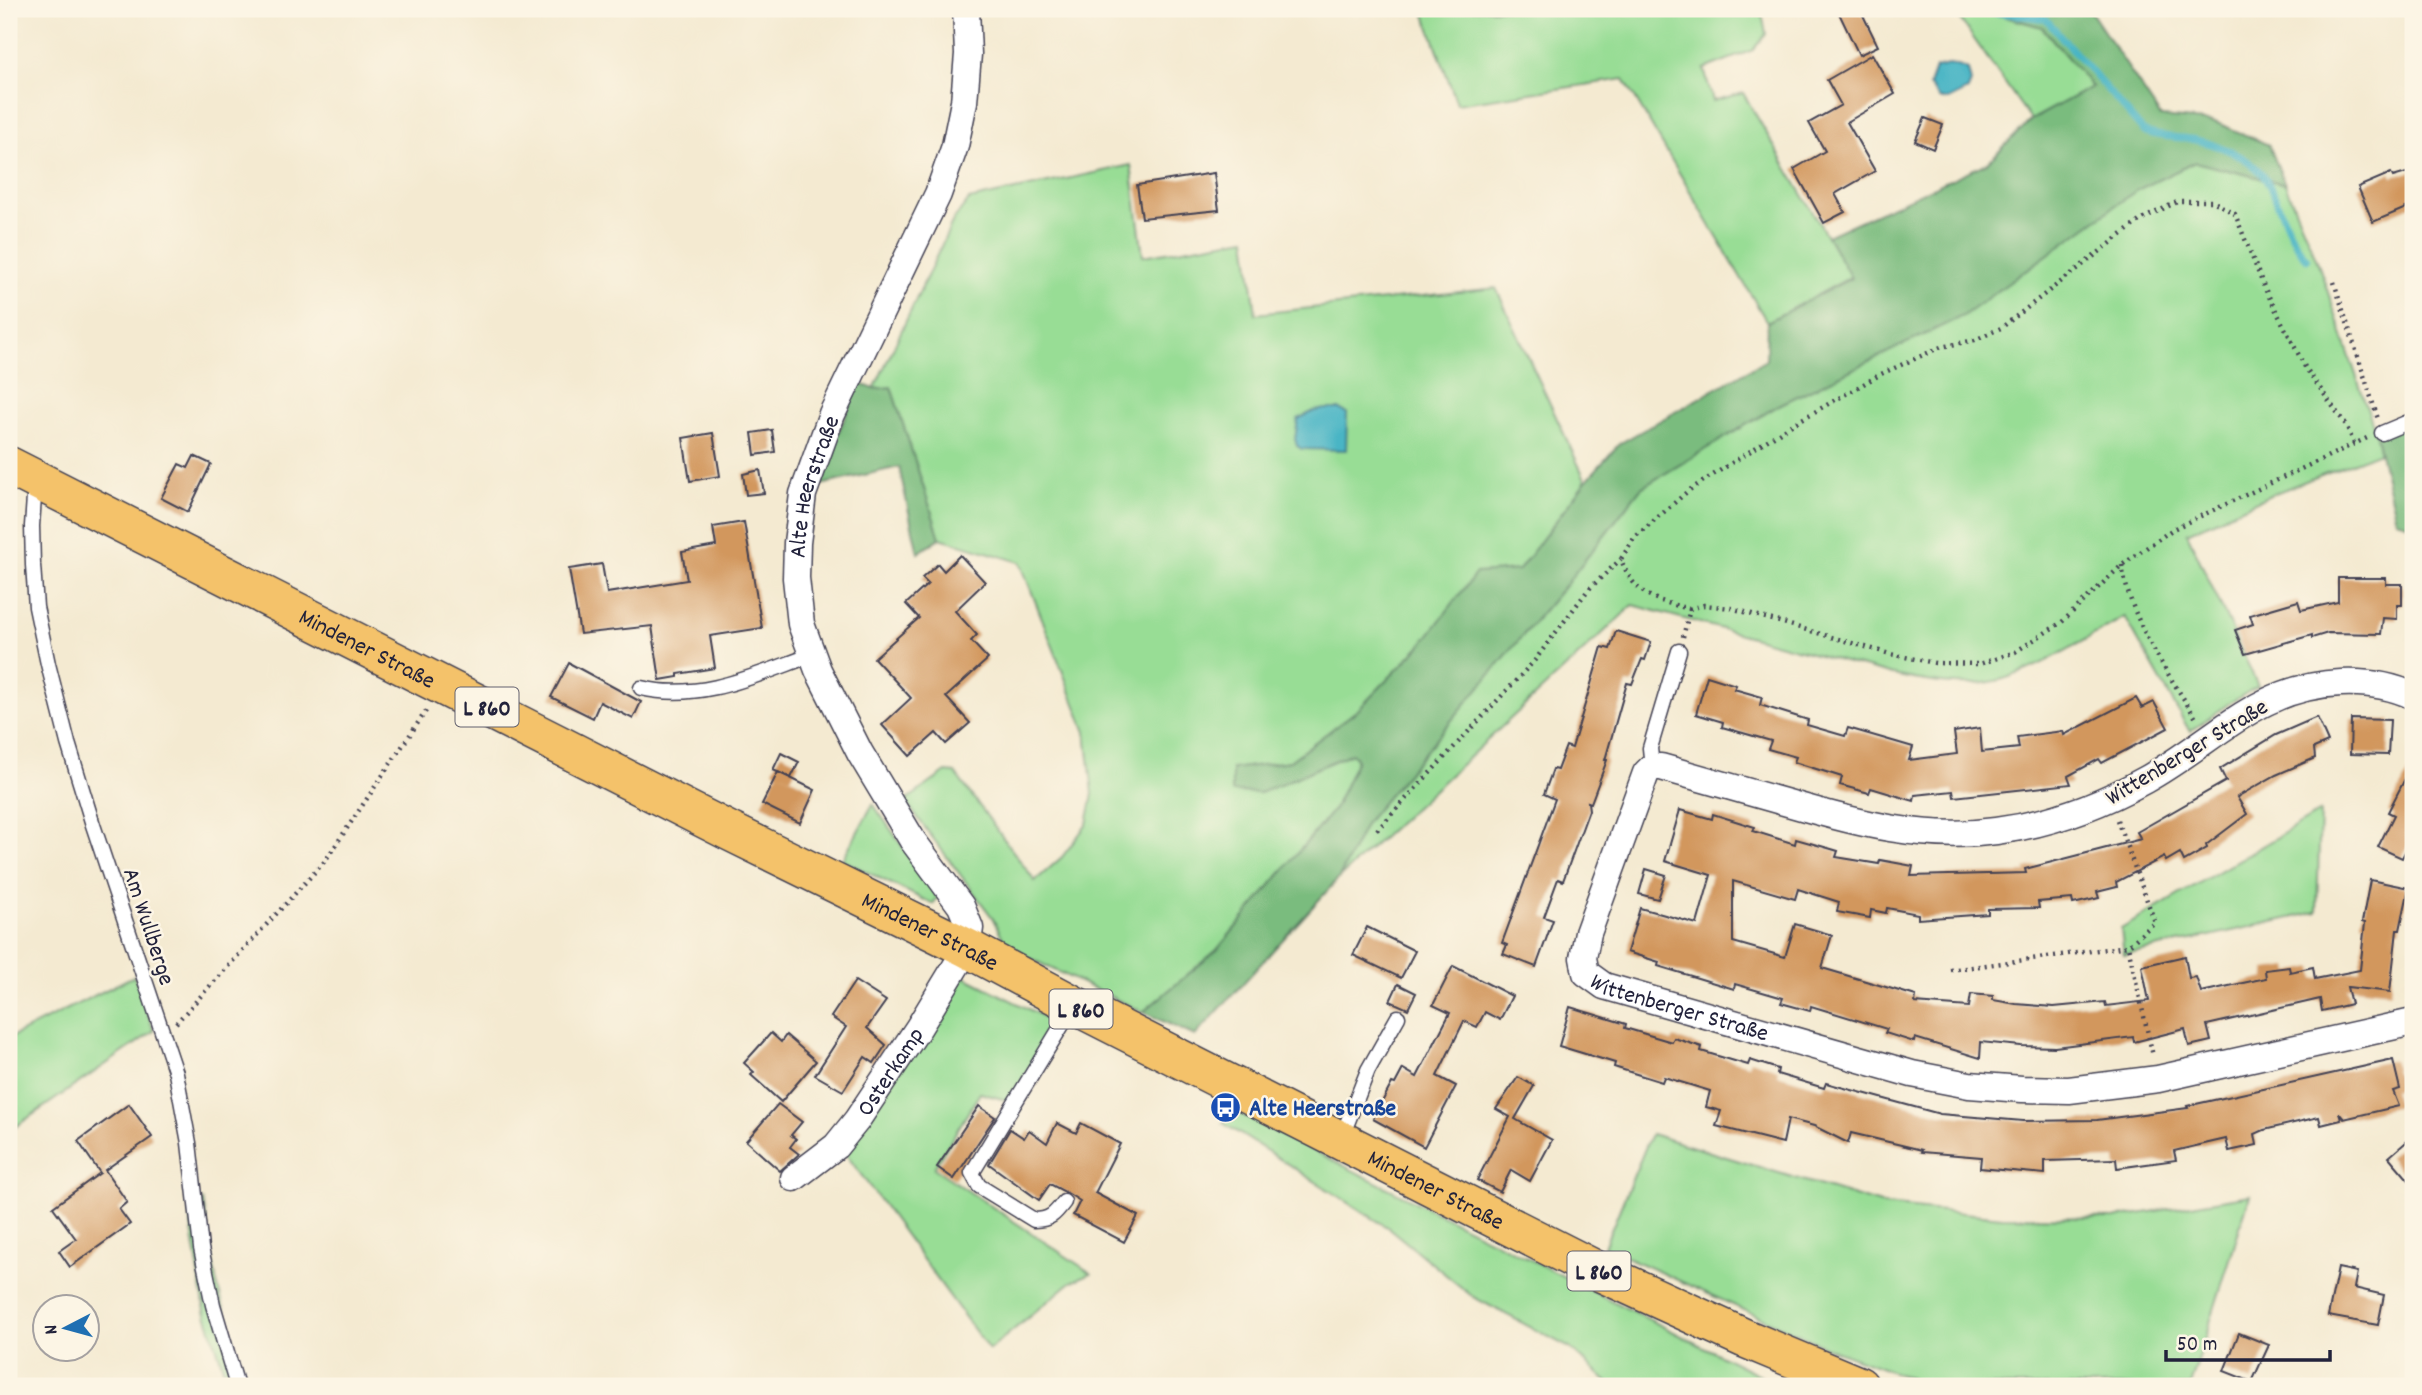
<svg xmlns="http://www.w3.org/2000/svg" width="2422" height="1395" viewBox="0 0 2422 1395" font-family="Dekko,sans-serif">
	<style>
		.green { fill: #98dd95; stroke: #5d8068; stroke-width: 2 }
		.forest { fill: #7abc7e; stroke: #4e6f5c; stroke-width: 2 }
		.water { fill: #49b5c5; stroke: #366c80; stroke-width: 2 }
		.lines { fill: none; stroke-linecap: round; stroke-linejoin: round }
		.stream { stroke: #49b5c5; stroke-width: 7 }
		.building { fill: #d2975d }
		.service-casing { stroke: #424052; stroke-width: 17 }
		.minor-casing { stroke: #424052; stroke-width: 29 }
		.primary-casing { stroke: #424052; stroke-width: 41 }
		.path { stroke: #424052; stroke-width: 4.5; stroke-dasharray: 2 5; stroke-linecap: butt }
		.service { stroke: #fff; stroke-width: 14 }
		.minor { stroke: #fff; stroke-width: 26 }
		.primary { stroke: #f4c26a; stroke-width: 38 }
		.labels { text-anchor: middle; stroke-width: 5; stroke-linejoin: round; paint-order: stroke }
		.shield { fill: #fcf5e5; stroke: #63616e; stroke-width: 2 }
		.shield-label { font-size: 23px; font-weight: bold; fill: #22223b }
		.street-label { font-size: 24px; fill: #22223b; stroke: #fcf5e5 }
		.transit-label { font-size: 24px; font-weight: bold; fill: #164399; stroke: #fcf5e5; text-anchor: start }
	</style>
	<rect width="100%" height="100%" fill="#fcf5e5"/>
	<filter id="ink" filterUnits="userSpaceOnUse"><feTurbulence type="fractalNoise" baseFrequency=".0143" numOctaves="2"/><feDisplacementMap in="SourceGraphic" scale="14" xChannelSelector="R" yChannelSelector="G"/><feConvolveMatrix kernelMatrix="1 2 1 2 8 2 1 2 1" color-interpolation-filters="sRGB"/></filter>
	<filter id="wash" filterUnits="userSpaceOnUse"><feTurbulence type="fractalNoise" baseFrequency=".00686" numOctaves="4" result="noise"/><feDisplacementMap in="SourceGraphic" scale="28" xChannelSelector="R" yChannelSelector="G"/><feGaussianBlur stdDeviation="1.57" result="paint"/><feColorMatrix in="noise" values="0 0 0 0 0 0 0 0 0 0 0 0 0 0 0 0 0 1.4 0 .05"/><feComposite in="paint" operator="in"/></filter>
	<g filter="url(#wash)">
		<rect width="100%" height="100%" fill="#f4ead1"/>
		<g class="green">
			<path d="M1423 9H1761L1766 34 1753 50 1704 69 1713 101 1743 93 1851 277 1767 322 1624 79 1457 104Z"/>
			<path d="M1953 9H1977L2042 27 2093 87 2031 120Z"/>
			<path d="M2195 162 2285 184 2318 263 2374 428 2380 452 2270 495 2187 533 2258 686 2228 704 2190 732 2125 617C2088 637 2040 669 2000 680 1965 689 1928 682 1893 675L1633 605 1339 878 1367 821 1566 584 1641 488 2137 190Z"/>
			<path d="M1131 165 1143 256 1246 238 1256 314 1496 288 1586 481 1519 570 1421 645 1359 709 1290 761 1232 769 1260 793 1352 753 1357 760 1335 808 1217 950 1143 1012 1008 948 992 917 905 801 946 772 955 773 1035 881 1062 857 1087 824 1093 794 1086 732 1020 562 940 538 891 387 874 389 953 221 969 200Z"/>
			<path d="M873 804 938 897 933 904 842 860Z"/>
			<path d="M2320 812 2317 912 2124 955 2121 929Z"/>
			<path d="M134 976 154 1031 9 1131V1038Z"/>
			<path d="M963 976 1056 1023 1010 1101 980 1093 934 1168 1091 1273 1071 1282 989 1350 843 1150Z"/>
			<path d="M1235 1111 1779 1385 1612 1386 1570 1348 1473 1297 1390 1229 1223 1123Z"/>
			<path d="M1651 1134 1884 1205 2002 1217 2115 1218 2250 1195 2190 1386H1930L1829 1348 1604 1247Z"/>
			<path d="M203 1201 216 1280 246 1386H229L205 1311 189 1211Z"/>
		</g>
		<g class="forest">
			<path d="M1977 9H2089L2161 117 2215 122 2269 145 2285 184 2195 162 2137 190 1963 316 1781 404 1641 488 1566 584 1367 821 1339 878 1195 1036 1143 1012 1217 950 1335 808 1357 760 1352 753 1260 793 1232 792V769L1290 761 1359 709 1421 645 1476 573 1519 570 1586 481 1619 444 1766 360 1767 322 1851 278 1827 236 1987 163 2031 120 2092 87 2042 27Z"/>
			<path d="M859 383 874 389 891 387 940 538 918 553 899 467 816 486Z"/>
			<path d="M2413 412V525L2396 520 2374 428Z"/>
		</g>
		<g class="water">
			<path d="M1948 65 1958 66 1968 70 1971 82 1968 90 1948 100 1939 98 1929 85 1935 68Z"/>
			<path d="M1326 409H1339L1347 413 1346 450 1302 449 1297 446 1295 439 1298 419 1314 411Z"/>
		</g>
		<g class="lines">
			<path class="stream" d="M1971 9 2046 19 2143 131C2163 139 2177 136 2196 140 2222 146 2254 157 2268 183 2281 207 2289 239 2307 259"/>
		</g>
		<g id="blocks">
			<g class="building">
				<path d="M1837 9H1860L1878 46 1859 55Z"/>
				<path d="M1872 54 1895 94 1847 122 1875 171 1835 194 1845 212 1824 223 1794 169 1825 151 1809 123 1841 105 1827 80Z"/>
				<path d="M1925 118 1943 125 1933 149 1915 141Z"/>
				<path d="M2413 171V205L2373 222 2358 187 2391 173 2393 177Z"/>
				<path d="M1214 173 1219 210 1142 218 1137 185Z"/>
				<path d="M772 430 775 452 755 455 752 433Z"/>
				<path d="M713 433 720 476 690 481 683 438Z"/>
				<path d="M194 456 211 464 188 512 161 498 179 464 188 468Z"/>
				<path d="M760 470 764 493 746 495 743 474Z"/>
				<path d="M744 522 762 628 710 636 715 668 678 674V677L660 680 652 626 580 634 569 569 602 564 607 593 687 580 682 552 716 546 713 527Z"/>
				<path d="M960 555 985 582 955 611 977 635 971 641 988 659 946 697 970 723 946 744 936 733 910 756 882 725 911 698 874 658 919 618 906 604 928 584 922 578 938 564 944 571Z"/>
				<path d="M2338 578H2386V584H2402V605H2397V619L2383 618 2381 634 2328 633 2312 638V635L2245 654 2235 630 2253 624 2250 615 2298 601 2301 610 2338 602Z"/>
				<path d="M1616 631 1651 642 1645 660 1642 659 1632 684 1627 683 1605 760H1607L1591 803 1588 802 1589 810 1563 881 1558 879 1544 917 1553 920 1536 967 1503 954 1507 945 1502 943 1555 799 1544 794 1553 769 1557 770 1566 746 1572 748 1602 647 1610 649Z"/>
				<path d="M569 663 641 702 633 719 600 702 593 718 551 697Z"/>
				<path d="M1707 676 1736 685 1734 689 1762 697 1760 705 1808 720 1807 725 1845 736 1848 728 1913 747 1909 760 1957 754 1954 732 1980 728 1982 752 2019 748 2017 737 2063 731 2064 735 2136 698 2142 708 2154 702 2168 728 2102 763 2099 759 2068 776 2071 784 1954 797 1953 791 1915 795 1914 801 1871 788 1869 793 1840 785 1842 777 1794 762 1796 757 1768 749 1771 741 1722 727 1723 722 1696 714Z"/>
				<path d="M2317 717 2328 742 2314 748 2315 758 2276 775 2237 797 2247 814 2206 845 2207 848 2184 861 2180 853 2166 861 2164 857 2116 882 2117 887 2097 892 2099 898 2073 904 2072 899 2038 902 2039 908 1988 909V914L1918 919V914L1887 908 1886 913 1871 910 1870 918 1837 912 1839 902 1798 889 1795 899 1733 881V942L1785 957 1795 924 1832 935 1822 968 1916 996 1915 1003 1969 1007 1971 994 1993 996V1000L2016 1004 2054 1007 2105 1002 2106 1006 2149 1001 2142 966 2185 956 2189 978 2196 977 2201 992 2266 978 2265 970 2289 967 2290 972 2313 967 2315 979 2360 970 2365 923 2362 922 2370 880 2409 888 2400 930H2397L2390 992 2347 987 2351 1004 2322 1011 2320 999 2207 1025 2211 1041 2189 1046 2185 1029 2134 1042 2133 1037 2055 1047 2021 1046 1981 1042 1980 1058 1915 1038 1914 1042 1885 1033 1887 1029 1811 1006 1810 1011 1781 1003 1783 998 1735 984 1734 989 1658 966 1659 962 1627 952 1640 908 1697 924 1711 875 1665 861 1680 810 1712 819 1713 814 1745 824 1755 827 1753 831 1795 844 1796 839 1828 848 1838 851 1836 857 1879 864 1880 860 1913 866 1911 876 2026 873 2025 869 2141 839 2137 832 2226 781 2220 769 2276 735Z"/>
				<path d="M2351 719 2390 720 2388 755 2350 754Z"/>
				<path d="M781 753 799 762 791 778 773 770Z"/>
				<path d="M2413 763V836L2402 858 2378 847 2394 815 2388 812Z"/>
				<path d="M778 772 815 790 800 823 762 804Z"/>
				<path d="M1646 869 1666 875 1658 899 1639 894Z"/>
				<path d="M1367 927 1415 951 1401 978 1353 955Z"/>
				<path d="M1453 966 1512 996 1500 1020 1485 1012 1477 1027 1464 1021 1437 1076 1456 1086 1424 1147 1373 1119 1392 1083 1395 1084 1403 1069 1417 1077 1450 1013 1433 1005Z"/>
				<path d="M855 981 886 1001 867 1028 886 1045 874 1063 865 1057 843 1091 815 1075 846 1027 831 1017Z"/>
				<path d="M1398 984 1416 993 1408 1009 1390 1001Z"/>
				<path d="M1570 1007 1626 1024 1625 1028 1672 1042 1674 1038 1702 1047 1701 1051 1748 1065 1750 1060 1778 1069 1777 1074 1824 1088 1826 1083 1940 1114 2023 1121 2097 1120 2188 1108 2187 1106 2393 1060 2400 1089 2393 1091 2399 1106 2344 1119 2339 1113 2341 1120 2321 1125 2319 1117 2264 1130 2255 1134 2257 1145 2229 1151 2226 1139 2174 1151 2176 1160 2117 1168 2116 1159 2045 1161V1174L1980 1168 1981 1157 1921 1152 1922 1150 1851 1133 1848 1143 1814 1126 1788 1119 1783 1143 1716 1126 1721 1111 1706 1107 1710 1091 1664 1077 1662 1082 1614 1067 1615 1063 1559 1046Z"/>
				<path d="M771 1033 781 1042 786 1035 816 1061 781 1102 751 1075 754 1072 744 1063Z"/>
				<path d="M1518 1077 1534 1086 1515 1119 1552 1140 1530 1181 1511 1170 1500 1192 1477 1180 1510 1117 1496 1109Z"/>
				<path d="M129 1104 152 1137 105 1170 127 1202 119 1209 130 1224 70 1267 59 1251 76 1239 53 1207 100 1173 78 1141Z"/>
				<path d="M778 1104 802 1122 791 1135 796 1139 790 1147 799 1154 780 1171 746 1141Z"/>
				<path d="M979 1106 995 1117 954 1179 937 1167Z"/>
				<path d="M1057 1123 1076 1133 1081 1123 1120 1144 1095 1193 1138 1216 1124 1242 1073 1215 1080 1201 1069 1194 1050 1184 1039 1200 989 1164 1010 1129 1024 1138 1029 1130 1047 1143Z"/>
				<path d="M2413 1136V1185L2389 1157Z"/>
				<path d="M2338 1268 2357 1272 2354 1288 2384 1295 2378 1325 2328 1316Z"/>
				<path d="M2239 1333 2269 1345 2252 1382 2224 1371Z"/>
			</g>
		</g>
	</g>
	<g filter="url(#ink)">
		<use href="#blocks" fill-opacity="0" stroke="#424052" stroke-width="2"/>
		<g class="lines">
			<defs>
				<g id="service">
					<path d="M2382 433 2413 420"/>
					<path d="M35 483 32 526 33 565 36 607 48 664 68 743 93 825 176 1073 189 1143 201 1248 213 1305 237 1386"/>
					<path d="M641 688C701 702 756 675 812 655"/>
					<path d="M1652 767 1650 748 1679 651"/>
					<path d="M1341 1139 1368 1070 1398 1017"/>
					<path d="M1064 1202C1055 1214 1050 1220 1034 1220L979 1186 972 1173 1073 1007"/>
				</g>
				<g id="minor">
					<path id="s1" d="M2413 696C2390 685 2366 682 2341 683 2257 686 2214 742 2145 780 2098 806 2050 824 1996 831 1924 841 1857 823 1788 803 1746 791 1704 779 1661 767H1652L1646 773 1588 933 1583 958 1586 973 1604 986 1912 1074 1969 1085 2022 1089 2069 1090 2158 1079 2413 1022"/>
					<path id="s2" d="M794 1178 836 1146 857 1120 919 1027 967 948 970 928 961 906 913 841 860 753 818 670 801 624 796 578 797 543 803 494 832 414 938 194 955 146 964 102 968 54 966 9"/>
				</g>
				<g id="primary">
					<path id="s3" d="M9 466 729 831 967 948 1074 1005 1598 1271 1744 1338 1859 1386"/>
				</g>
			</defs>
			<use href="#service" class="service-casing"/>
			<use href="#minor" class="minor-casing"/>
			<use href="#primary" class="primary-casing"/>
			<g class="path">
				<path d="M2334 282 2378 419"/>
				<path d="M2122 565C2130 621 2168 673 2197 720"/>
				<path d="M1690 609C1655 600 1634 596 1621 559L1634 538 1688 491 1788 427 1881 374 1941 347 1975 340 2001 328 2142 219 2179 201H2213L2235 214 2264 287 2305 367 2346 425 2354 443"/>
				<path d="M1683 637 1690 609 1704 605 1731 608 1890 654 1935 663 1980 664 2015 652 2062 622 2122 565 2173 529 2367 438"/>
				<path d="M2117 820 2155 922 2128 946 2153 1056"/>
				<path d="M1377 830 1535 660 1588 590 1621 559"/>
				<path d="M1950 970 2128 946"/>
				<path d="M176 1023 325 861 428 708"/>
			</g>
			<use href="#service" class="service"/>
			<use href="#minor" class="minor"/>
			<use href="#primary" class="primary"/>
		</g>
	</g>
	<defs>
		<symbol id="bus-disc" viewBox="-11 -11 22 22"><circle r="9.5" fill="#1a4fb4" stroke="#fcf5e5"/><path d="M-5-6H5V4H4V6H2V4H-2V6H-4V4H-5ZM-3.5-4V0h7V-4ZM-3.5 1.2v1.5H-2V1.2ZM2 1.2v1.5H3.5V1.2Z" fill="#fff"/></symbol>
	</defs>
	<g fill-rule="evenodd">
		<use href="#bus-disc" x="1208" y="1090" width="35" height="35"/>
	</g>
	<g class="labels">
		<g class="shield">
			<rect x="455.5" y="687.5" width="63" height="39" rx="5"/>
			<rect x="1049.5" y="989.5" width="63" height="39" rx="5"/>
			<rect x="1567.5" y="1251.5" width="63" height="39" rx="5"/>
		</g>
		<g class="shield-label">
			<text x="487" y="715">L 860</text>
			<text x="1081" y="1017">L 860</text>
			<text x="1599" y="1279">L 860</text>
		</g>
		<g class="street-label">
			<text dy="8" stroke="none"><textPath href="#s2" startOffset="800">Alte Heerstraße</textPath></text>
			<text dy="8" stroke="none"><textPath href="#s3" startOffset="402">Mindener Straße</textPath></text>
			<text transform="translate(2186 751) rotate(-31)" y="8">Wittenberger Straße</text>
			<text transform="translate(150 926) rotate(72)" y="8">Am Wullberge</text>
			<text dy="8" stroke="none"><textPath href="#s3" startOffset="1032">Mindener Straße</textPath></text>
			<text dy="8" stroke="none"><textPath href="#s1" startOffset="1127">Wittenberger Straße</textPath></text>
			<text dy="8" stroke="none"><textPath href="#s2" startOffset="145">Osterkamp</textPath></text>
			<text dy="8" stroke="none"><textPath href="#s3" startOffset="1600">Mindener Straße</textPath></text>
		</g>
		<g class="transit-label">
			<text x="1249" y="1115">Alte Heerstraße</text>
		</g>
	</g>
	<rect width="2422" height="1395" fill="none" stroke="#fcf5e5" stroke-width="35"/>
	<g transform="translate(66 1328) rotate(264)"><circle r="33" fill="#fcf5e5" stroke="#a5a1a1" stroke-width="2"/>
	<path d="M0-5L12 26L0 18L-12 26Z" fill="#1f6fb2"/>
	<text y="-10" font-size="19" font-weight="bold" text-anchor="middle" fill="#22223b">N</text>
	</g>
	<path d="M2166 1350v10h164v-10" fill="none" stroke="#22223b" stroke-width="3.5"/>
	<text x="2177" y="1350" font-size="21" fill="#22223b" stroke="#fcf5e5" stroke-width="5" paint-order="stroke">50 m</text>
</svg>
